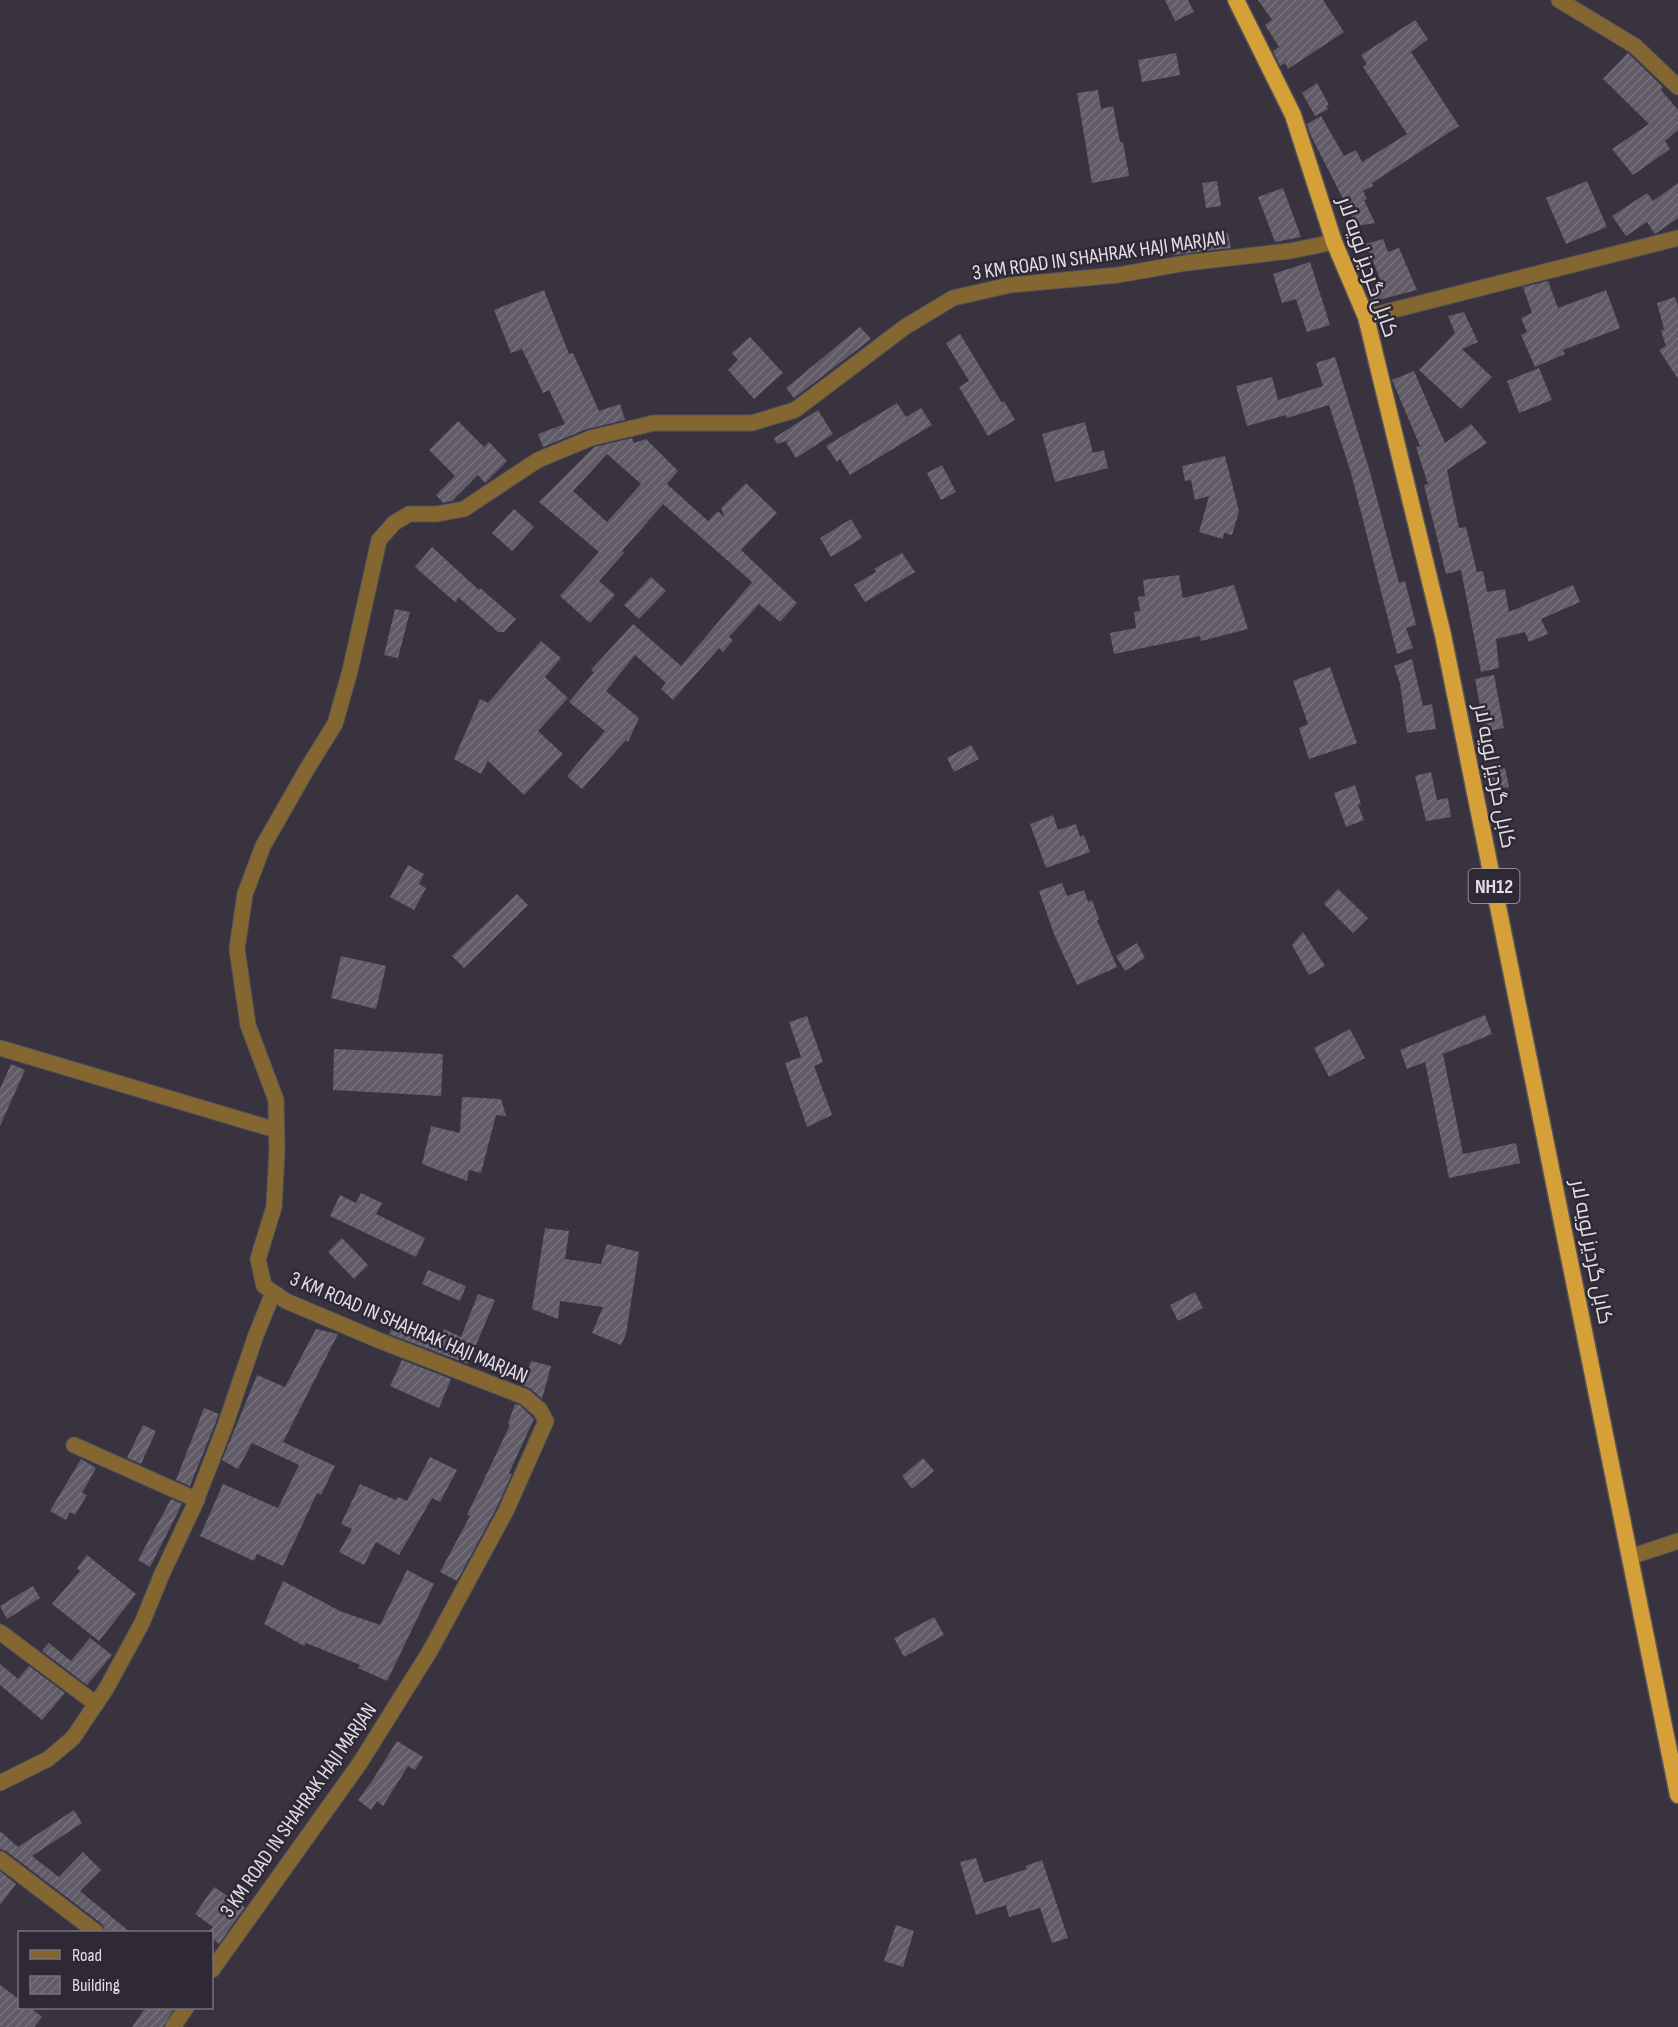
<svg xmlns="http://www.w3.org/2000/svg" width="1678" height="2027" viewBox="0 0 1678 2027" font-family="'Sofia Sans Condensed',Cairo,sans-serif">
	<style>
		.building { fill: url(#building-hatch); fill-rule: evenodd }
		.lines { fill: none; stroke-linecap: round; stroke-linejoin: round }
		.minor-casing { stroke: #57525c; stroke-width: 17 }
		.tertiary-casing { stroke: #57525c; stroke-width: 17 }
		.trunk-casing { stroke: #57525c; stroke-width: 19 }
		.minor { stroke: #846631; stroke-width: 15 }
		.tertiary { stroke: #846631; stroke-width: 15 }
		.trunk { stroke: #d6a038; stroke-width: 16 }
		.labels { text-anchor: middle; stroke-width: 5; stroke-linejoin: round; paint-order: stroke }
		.shield { fill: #2e2934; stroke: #aca8b1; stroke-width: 1.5 }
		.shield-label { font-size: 20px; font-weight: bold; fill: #e2dee6 }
		.street-label { font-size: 21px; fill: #e2dee6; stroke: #2e2934 }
	</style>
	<defs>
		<pattern id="building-hatch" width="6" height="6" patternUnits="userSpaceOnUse" patternTransform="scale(1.5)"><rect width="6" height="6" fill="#605b67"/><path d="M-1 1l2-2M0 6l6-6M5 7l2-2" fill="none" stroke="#76727d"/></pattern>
	</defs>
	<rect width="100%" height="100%" fill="#38333e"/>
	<g class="building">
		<path d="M1165 0H1188L1194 12 1175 21Z"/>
		<path d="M1258 0H1323L1344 32 1288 69 1285 63 1280 66 1273 51 1279 47 1265 25 1272 20Z"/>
		<path d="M1415 20 1428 39 1411 52 1459 126 1372 183 1373 186 1363 191 1367 199 1364 200 1375 223 1357 226 1311 136 1307 124 1321 116 1344 156 1356 150 1362 162 1407 134 1363 67 1367 64 1361 55Z"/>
		<path d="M1176 53 1180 75 1142 82 1138 60Z"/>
		<path d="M1628 53 1663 87 1661 90 1678 110V130L1665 141 1670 149 1633 175 1612 149 1649 124 1603 79Z"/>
		<path d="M1317 83 1329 105 1326 106 1328 109 1315 116 1302 93Z"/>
		<path d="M1098 90 1101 109 1113 106 1120 142H1123L1129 176 1092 183 1077 93Z"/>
		<path d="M1217 181 1221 206 1206 208 1202 183Z"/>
		<path d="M1587 181 1607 227 1566 244 1546 198Z"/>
		<path d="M1678 183V218L1655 234 1647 222 1626 236 1612 216 1647 193 1653 201Z"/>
		<path d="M1283 188 1301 237 1275 242 1258 197Z"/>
		<path d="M1228 233 1231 248 1173 255 1171 243Z"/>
		<path d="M1383 239 1388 252 1399 248 1417 290 1371 302 1367 292 1382 284 1366 244Z"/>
		<path d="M1310 262 1330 325 1307 332 1296 299 1282 303 1273 274Z"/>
		<path d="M1548 281 1558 308 1606 290 1620 328 1563 350 1565 354 1535 367 1521 335 1527 332 1521 318 1532 313 1523 287Z"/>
		<path d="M544 290 569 354 573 353 599 411 620 404 625 420 587 429 543 447 538 434 565 424 549 390 543 393 522 349 511 353 494 310Z"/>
		<path d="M1675 297 1678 306V379L1659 350 1666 346 1661 331 1664 329 1657 303Z"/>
		<path d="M1464 312 1478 342 1462 349 1492 377 1461 409 1419 370 1455 333 1448 316Z"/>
		<path d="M860 327 871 339 794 398 786 388Z"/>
		<path d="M960 334 1002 403 1004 401 1015 420 988 436 959 387 969 381 946 343Z"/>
		<path d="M750 337 783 373 754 399 728 370 738 360 732 353Z"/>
		<path d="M1335 357 1370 472 1399 583 1405 581 1416 625 1406 628 1413 648 1397 654 1351 473 1329 405 1287 418 1286 415 1247 426 1236 386 1272 377 1278 400 1323 386 1316 363Z"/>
		<path d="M1539 368 1552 400 1519 413 1507 381Z"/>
		<path d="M1414 371 1445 443 1471 424 1487 443 1447 470 1459 528 1466 527 1477 572 1483 571 1487 592 1505 589 1509 612 1573 585 1580 602 1541 619 1548 634 1529 642 1525 632 1496 639 1499 668 1481 672 1461 570 1446 574 1424 485 1428 484 1416 447 1420 446 1392 380Z"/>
		<path d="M897 403 906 417 921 408 932 425 850 475 840 459 837 462 826 446Z"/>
		<path d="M818 410 833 434 796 458 786 442 789 440 777 444 774 438Z"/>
		<path d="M458 421 484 447 489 442 507 461 485 483 478 475 452 501 443 503 436 495 455 476 429 450Z"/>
		<path d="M1085 422 1093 453 1104 450 1108 468 1055 482 1042 434Z"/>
		<path d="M632 438 634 443 646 439 678 471 667 484 708 521 718 511 725 518 721 508 746 483 777 513 741 550 797 603 780 622 759 604 729 637 733 640 723 652 719 648 673 700 661 689 666 683 635 655 606 691 639 718 628 742 626 740 582 789 567 776 605 731 569 702 594 672 591 670 633 624 681 666 752 582 663 504 622 551 624 553 599 581 615 595 590 623 560 596 599 552 539 502 594 447ZM607 454 641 484 607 522 573 491Z"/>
		<path d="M1225 456 1239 511 1232 535 1224 533 1223 539 1199 532 1209 496 1195 500 1191 480 1185 481 1182 466Z"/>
		<path d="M942 465 956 492 941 500 927 473Z"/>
		<path d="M514 509 534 527 512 551 492 533Z"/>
		<path d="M851 519 862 538 831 557 820 538Z"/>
		<path d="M432 547 479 590 480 588 516 619 504 632H498L458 597 456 603 415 567Z"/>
		<path d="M902 553 915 572 865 602 854 585 876 572 874 569Z"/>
		<path d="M1179 575 1183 598 1234 585 1248 629 1201 641 1200 636 1114 654 1110 633 1136 628 1134 612 1140 611 1138 597 1145 596 1143 580Z"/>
		<path d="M651 577 666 591 639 619 624 605Z"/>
		<path d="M395 609 410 612 398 658 384 655Z"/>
		<path d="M541 641 561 658 545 677 568 698 538 731 563 754 524 795 488 761 481 774 454 759 480 699 488 703Z"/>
		<path d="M1412 659 1423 706 1432 704 1436 729 1407 733 1400 683 1394 666Z"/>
		<path d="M1330 667 1357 743 1309 759 1299 728 1308 724 1293 681Z"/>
		<path d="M1494 675 1504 728 1485 732 1475 679Z"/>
		<path d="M971 745 979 759 954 772 947 758Z"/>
		<path d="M1505 768 1509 787 1494 790 1490 771Z"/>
		<path d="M1431 772 1437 800 1448 798 1451 817 1426 821 1415 776Z"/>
		<path d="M1355 785 1361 804 1358 805 1364 820 1346 827 1334 793Z"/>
		<path d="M1053 815 1058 830 1076 824 1080 837 1084 835 1090 852 1046 868 1030 824Z"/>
		<path d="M408 865 424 874 419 884 426 888 414 910 390 897Z"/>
		<path d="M1062 883 1067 896 1084 890 1088 902 1092 900 1099 919 1097 920 1117 967 1077 985 1054 934 1039 891Z"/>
		<path d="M1338 889 1368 918 1353 933 1324 904Z"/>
		<path d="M517 894 528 905 464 968 452 956Z"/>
		<path d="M1303 932 1325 966 1309 975 1292 945Z"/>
		<path d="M1137 943 1145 958 1125 971 1116 956Z"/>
		<path d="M341 956 386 966 376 1009 331 998Z"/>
		<path d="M1485 1015 1492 1034 1443 1054 1463 1154 1516 1143 1520 1163 1449 1178 1425 1062 1407 1069 1400 1050Z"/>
		<path d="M807 1016 823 1062 814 1066 832 1115 807 1127 785 1063 801 1057 789 1022Z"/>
		<path d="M1350 1029 1365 1058 1329 1077 1314 1048Z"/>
		<path d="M334 1049 443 1054 441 1096 333 1090Z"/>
		<path d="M11 1064 25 1070 0 1126V1089Z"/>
		<path d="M462 1097 501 1099 506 1116 496 1115 481 1173 469 1170 467 1181 422 1164 431 1126 460 1133Z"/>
		<path d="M361 1193 382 1203 376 1214 425 1238 416 1257 330 1216 340 1195 356 1203Z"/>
		<path d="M545 1228 569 1231 565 1259 601 1264 607 1244 639 1252 626 1334 621 1345 592 1333 603 1307 560 1301 558 1319 532 1309Z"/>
		<path d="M342 1238 368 1265 354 1279 328 1252Z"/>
		<path d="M428 1270 466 1286 460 1301 422 1284Z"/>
		<path d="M1195 1292 1203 1308 1178 1321 1170 1305Z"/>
		<path d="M478 1294 495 1300 468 1364 389 1334 395 1322 438 1343 444 1329 461 1337Z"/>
		<path d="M316 1329 338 1334 283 1442 335 1466 321 1495 317 1493 283 1566 257 1554 254 1561 200 1536 223 1484 278 1508 299 1465 252 1443 238 1469 222 1460 257 1375 285 1387Z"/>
		<path d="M402 1360 451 1379 439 1408 390 1386Z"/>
		<path d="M531 1361 551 1366 542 1399 531 1389 522 1385Z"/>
		<path d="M515 1404 520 1405 534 1419 509 1473 512 1474 497 1507 457 1581 440 1572 470 1516 467 1515 510 1425 508 1424Z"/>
		<path d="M204 1408 219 1414 190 1486 176 1480Z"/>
		<path d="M143 1425 156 1431 141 1464 127 1458Z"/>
		<path d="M430 1457 457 1470 440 1502 432 1498 399 1555 376 1542 364 1565 339 1552 352 1529 341 1524 360 1484 396 1500 398 1497 407 1501Z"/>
		<path d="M923 1458 934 1471 912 1489 902 1476Z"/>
		<path d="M81 1459 96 1468 82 1493 87 1495 75 1515 70 1512 66 1520 50 1511Z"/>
		<path d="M171 1499 182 1504 150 1567 138 1560Z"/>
		<path d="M87 1555 136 1594 99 1641 52 1604 80 1571 77 1568Z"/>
		<path d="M407 1570 434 1584 387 1681 358 1668 360 1665 306 1643 304 1646 264 1624 283 1581 340 1611 380 1625Z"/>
		<path d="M33 1586 40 1598 7 1619 0 1606Z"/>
		<path d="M934 1617 944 1635 904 1657 894 1638Z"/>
		<path d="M90 1638 112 1655 87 1685 42 1651 49 1643 71 1661Z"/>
		<path d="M0 1664 18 1679 29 1666 65 1693 42 1720 0 1685Z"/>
		<path d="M397 1741 423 1757 415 1770 408 1766 383 1806 377 1801 371 1810 358 1800 372 1781Z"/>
		<path d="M74 1810 82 1823 32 1856 59 1877 83 1852 101 1870 80 1891 130 1932H106L102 1924 6 1851 0 1849V1831L18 1847Z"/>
		<path d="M976 1858 984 1883 1027 1869 1025 1866 1042 1860 1068 1938 1052 1943 1040 1908 1009 1917 1006 1905 976 1915 960 1862Z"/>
		<path d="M0 1871 16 1884 0 1905Z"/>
		<path d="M214 1887 245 1907 219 1944 212 1938V1932H208L213 1927 195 1914Z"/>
		<path d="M896 1925 914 1931 903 1967 884 1961Z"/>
		<path d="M0 1985 20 2000V2007H29L42 2017 34 2027H0Z"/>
		<path d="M146 2007H175L163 2027H132Z"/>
	</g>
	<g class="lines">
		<defs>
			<g id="minor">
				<path d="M1559 0 1635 46 1678 87"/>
				<path d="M1366 317 1678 238"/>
				<path d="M0 1048 276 1130"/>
				<path d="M74 1445 197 1500"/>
				<path d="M1630 1557 1678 1541"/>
				<path d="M0 1632 96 1704"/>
				<path d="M0 1783 48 1759 73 1738 106 1689 142 1623 162 1574 194 1506 225 1426 256 1335 273 1293"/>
				<path d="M0 1859 96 1932"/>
			</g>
			<g id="tertiary">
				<path d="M212 1970 360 1763 430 1651 506 1511 546 1421 540 1410 525 1397 378 1340 286 1301 264 1286 258 1259 274 1207 277 1150 276 1100 248 1025 237 949 245 894 263 846 307 769 335 724 350 671 379 540 394 523 409 514H437L464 509 538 460 591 438 654 423H752L795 410 905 327 953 298 1010 285 1118 275 1186 263 1290 251 1334 242"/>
				<path d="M173 2027 186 2008"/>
			</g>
			<path id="trunk" d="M1236 0 1293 115 1334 242 1366 317 1443 635 1678 1795"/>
		</defs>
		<use href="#minor" class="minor-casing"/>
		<use href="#tertiary" class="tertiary-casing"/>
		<use href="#trunk" class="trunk-casing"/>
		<use href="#minor" class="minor"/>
		<use href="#tertiary" class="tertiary"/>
		<use href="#trunk" class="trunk"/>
	</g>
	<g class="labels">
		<rect class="shield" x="1468.5" y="869" width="51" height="34" rx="4.5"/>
		<g class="shield-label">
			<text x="1494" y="893">NH12</text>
		</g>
		<g class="street-label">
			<text transform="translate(1099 255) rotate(-8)" y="7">3 KM ROAD IN SHAHRAK HAJI MARJAN</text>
			<text transform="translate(1368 267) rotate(71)" y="7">کابل گردیز لویه لار</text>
			<text transform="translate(1495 776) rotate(79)" y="7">کابل گردیز لویه لار</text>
			<text transform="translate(1592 1252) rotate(79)" y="7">کابل گردیز لویه لار</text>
			<text transform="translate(409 1327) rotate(23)" y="7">3 KM ROAD IN SHAHRAK HAJI MARJAN</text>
			<text transform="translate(298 1810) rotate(-55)" y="7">3 KM ROAD IN SHAHRAK HAJI MARJAN</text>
		</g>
	</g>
	<rect x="18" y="1931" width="195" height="78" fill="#2e2934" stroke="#76717b" stroke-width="1.5"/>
	<rect x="30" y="1950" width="30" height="9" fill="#846631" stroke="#76717b" stroke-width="1.5"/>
	<text x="72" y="1961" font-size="18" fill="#e2dee6">Road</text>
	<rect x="30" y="1976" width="30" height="18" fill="url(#building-hatch)" stroke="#76717b" stroke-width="1.5"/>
	<text x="72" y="1991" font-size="18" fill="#e2dee6">Building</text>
</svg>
